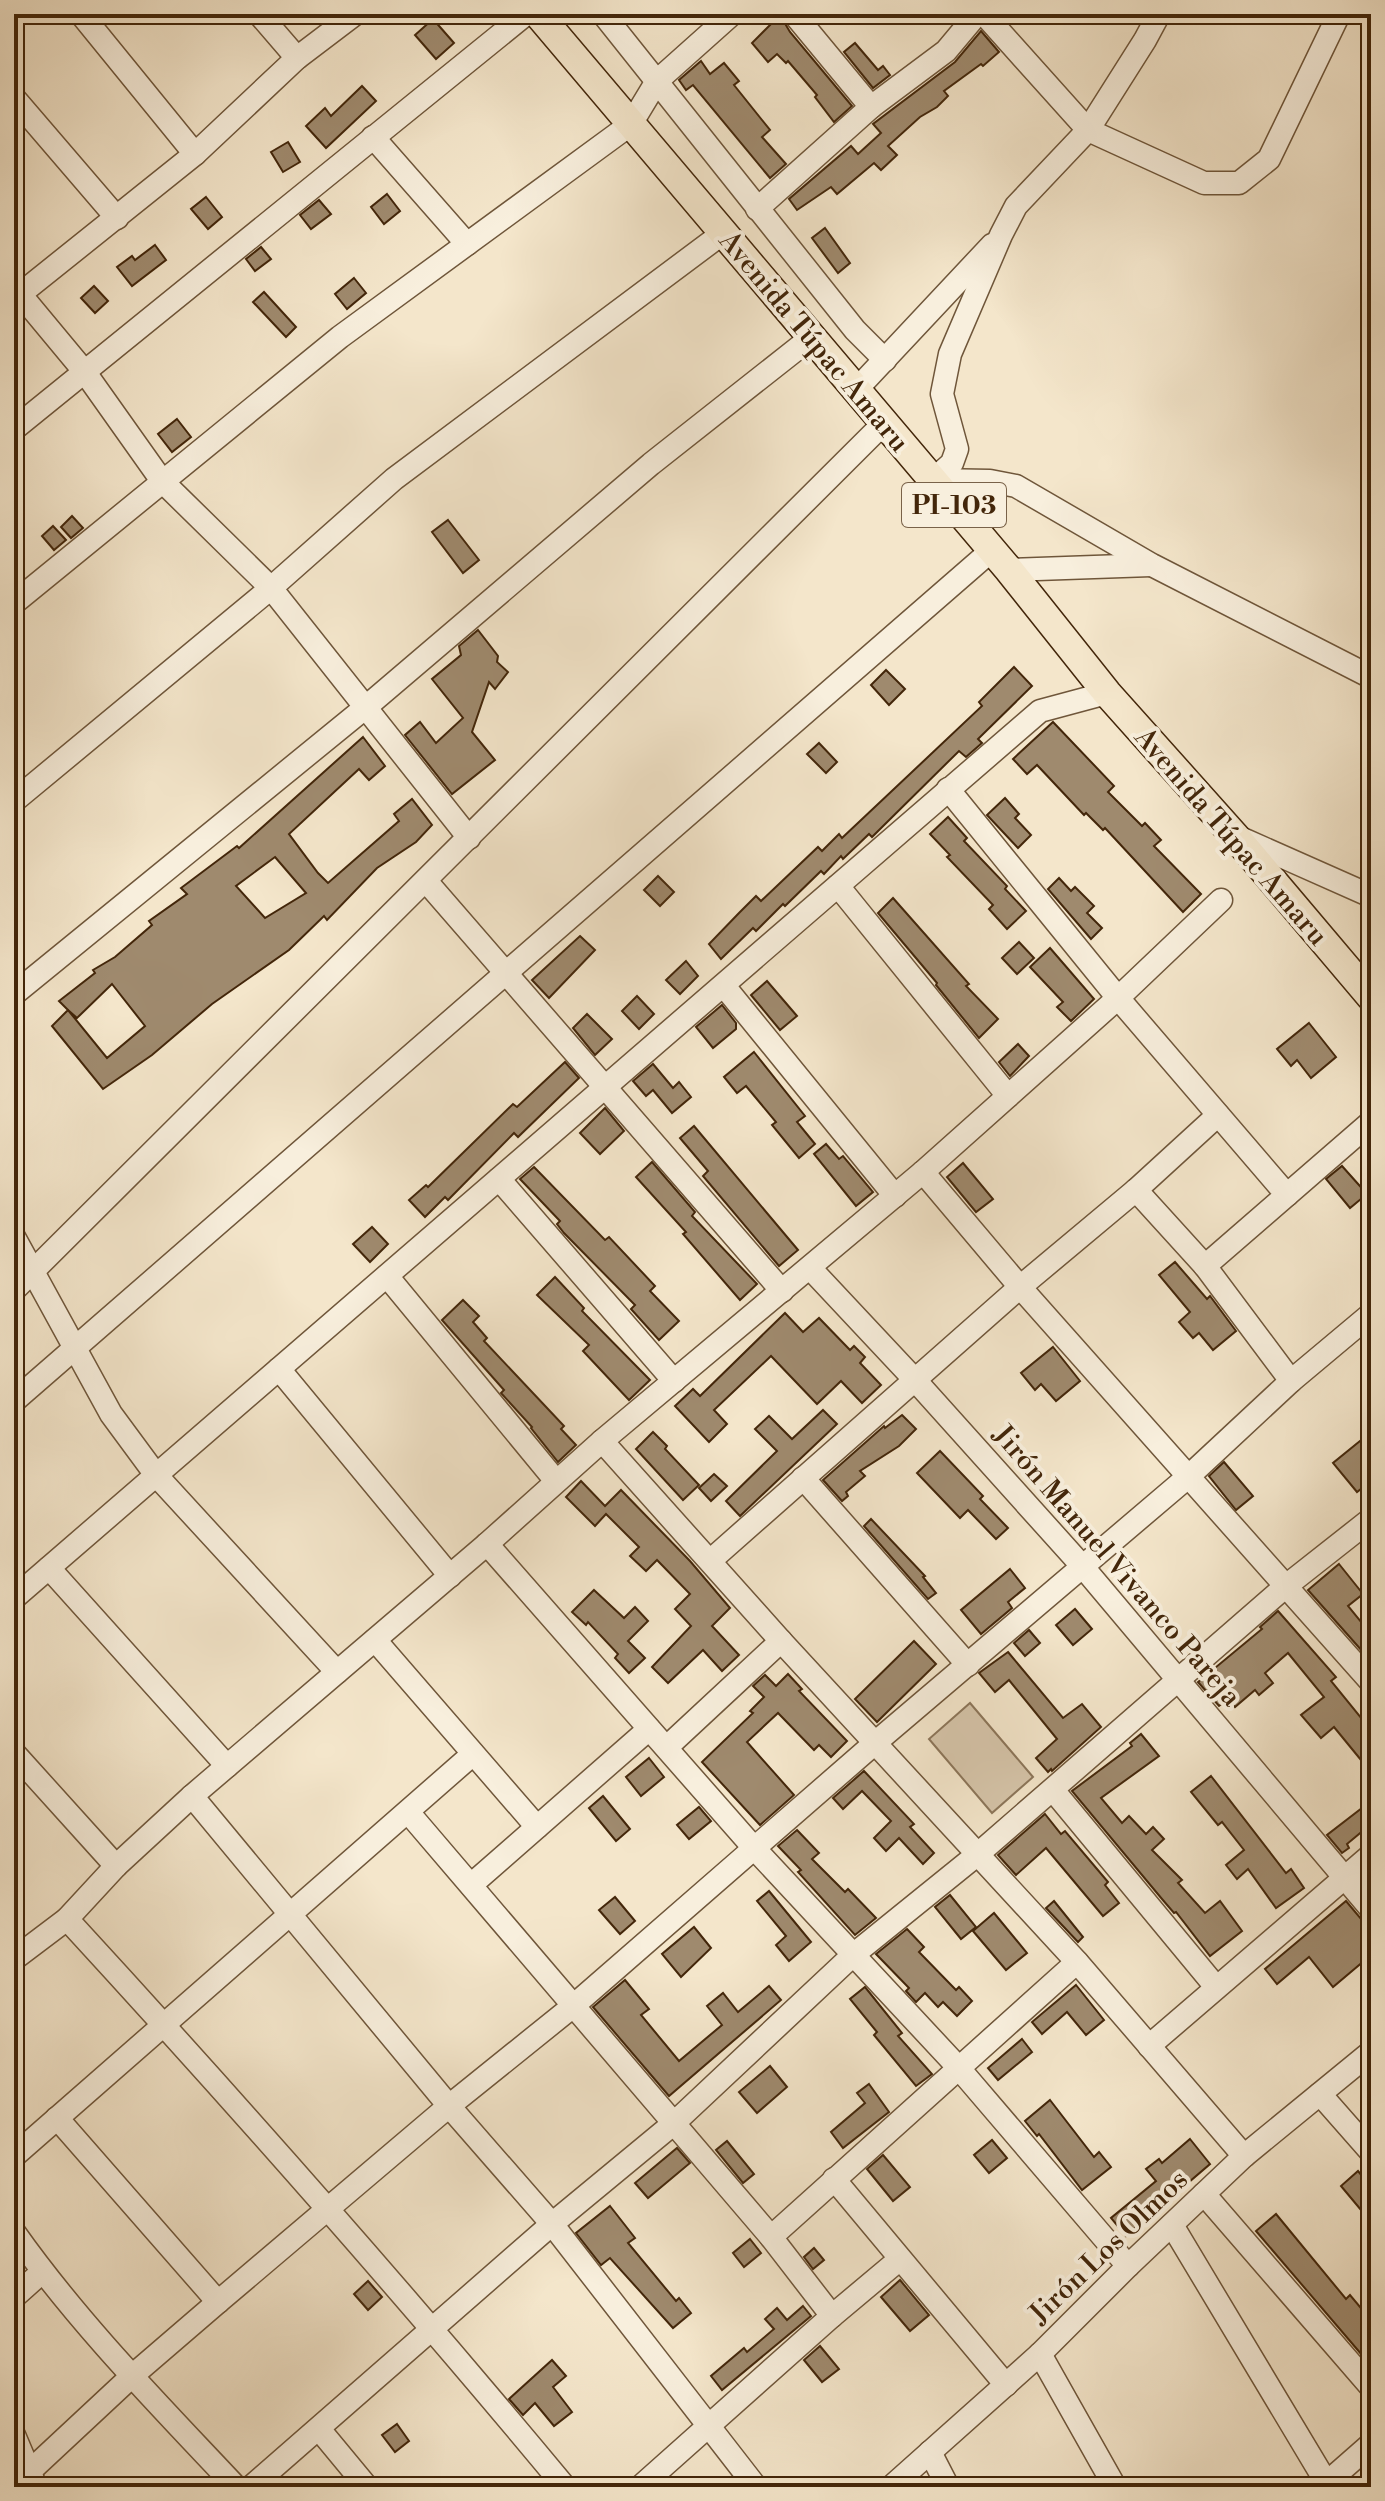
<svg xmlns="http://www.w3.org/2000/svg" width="1385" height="2501" viewBox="0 0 1385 2501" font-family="'Libre Bodoni',serif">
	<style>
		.green { fill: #d6c5aa; stroke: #8c765a; stroke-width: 2 }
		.building { fill: #9f8a6e; stroke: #43260a; stroke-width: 2; fill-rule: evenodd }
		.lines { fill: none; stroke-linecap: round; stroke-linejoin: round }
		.minor-casing { stroke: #6f563a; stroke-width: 25 }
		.major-casing { stroke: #43260a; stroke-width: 31 }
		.minor { stroke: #f8efdd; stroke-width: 22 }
		.major { stroke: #f4e6cb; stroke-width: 28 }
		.labels { text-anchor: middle; stroke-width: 8; stroke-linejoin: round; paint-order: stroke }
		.shield { fill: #f8efdd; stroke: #796249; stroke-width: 2 }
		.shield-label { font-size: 26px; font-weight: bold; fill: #43260a }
		.street-label { font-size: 28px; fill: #43260a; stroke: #f8efdd }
	</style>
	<rect width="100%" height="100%" fill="#f4e6cb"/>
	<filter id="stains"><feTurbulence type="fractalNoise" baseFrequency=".0025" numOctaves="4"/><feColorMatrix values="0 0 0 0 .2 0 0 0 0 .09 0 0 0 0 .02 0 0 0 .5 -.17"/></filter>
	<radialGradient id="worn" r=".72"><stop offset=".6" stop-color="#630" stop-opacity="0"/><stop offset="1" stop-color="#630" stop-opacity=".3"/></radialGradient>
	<path class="green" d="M970 1703 1033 1777 992 1813 929 1739Z"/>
	<g class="building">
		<path d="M780 15 790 32 852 106 834 122 815 97 817 95 788 61 786 63 777 54 768 62 752 43Z"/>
		<path d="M433 19 454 43 436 59 415 35Z"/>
		<path d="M981 31 999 52 983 66 981 64 944 91 948 96 937 107 920 117 888 146 897 155 881 170 874 163 837 194 831 187 797 210 789 199 851 146 858 154 881 133 873 124 955 62Z"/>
		<path d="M855 43 878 70 883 66 890 75 873 88 844 52Z"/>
		<path d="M701 61 710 74 724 63 739 81 734 85 770 130 762 137 786 164 770 178 693 85 686 90 679 80Z"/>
		<path d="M362 86 376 101 326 148 306 126 325 108 331 116Z"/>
		<path d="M288 142 300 162 283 172 271 152Z"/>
		<path d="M387 194 400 211 384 224 371 207Z"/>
		<path d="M206 197 222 217 208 229 191 209Z"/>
		<path d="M319 200 331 214 311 229 300 215Z"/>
		<path d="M825 228 850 263 838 273 812 238Z"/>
		<path d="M155 245 166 260 132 286 117 267 132 256 135 260Z"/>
		<path d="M261 247 271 259 255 271 246 259Z"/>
		<path d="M354 278 366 293 347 309 335 294Z"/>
		<path d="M94 286 108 301 95 313 81 298Z"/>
		<path d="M264 292 296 327 286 337 253 302Z"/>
		<path d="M177 419 191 437 172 452 158 434Z"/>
		<path d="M72 516 83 528 71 538 61 527Z"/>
		<path d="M448 520 479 560 463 573 432 532Z"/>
		<path d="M53 526 66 540 54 550 42 536Z"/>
		<path d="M478 630 498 656 497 662 508 672 495 689 489 682 472 732 495 760 452 794 405 735 420 722 436 743 463 718 432 679 461 655 459 646Z"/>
		<path d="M1014 667 1032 686 978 739 982 743 966 757 959 751 872 837 869 834 843 859 841 856 824 874 821 871 785 906 783 904 756 931 753 928 721 959 709 944 739 913 756 896 761 901 818 847 822 851 839 834 842 838 982 706 979 702Z"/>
		<path d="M886 670 905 689 889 705 871 685Z"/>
		<path d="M1053 722 1114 786 1108 792 1142 826 1145 823 1161 840 1154 846 1201 894 1183 912 1105 828 1103 830 1086 813 1084 815 1037 765 1027 774 1013 759Z"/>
		<path d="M363 737 385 766 369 780 359 769 289 834 318 873 328 883 399 821 394 814 412 799 432 825 416 842 377 868 327 920 324 916 289 950 212 1004 152 1055 103 1089 52 1026 68 1010 59 1001 95 973 93 970 115 957 152 925 149 921 187 894 181 888 237 846 239 848ZM275 857 306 893 265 918 236 886ZM112 984 145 1026 107 1058 68 1010 77 1018Z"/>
		<path d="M819 743 837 762 826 773 807 754Z"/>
		<path d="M1005 798 1019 814 1015 818 1031 835 1018 848 987 815Z"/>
		<path d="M948 817 967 838 964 841 1007 886 1005 889 1026 911 1007 929 989 909 993 905 947 857 950 855 930 834Z"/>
		<path d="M658 876 674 892 660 906 644 890Z"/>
		<path d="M1059 878 1071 891 1075 887 1094 906 1087 913 1102 928 1091 939 1048 889Z"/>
		<path d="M893 898 969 984 966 986 998 1019 979 1038 936 985 937 983 878 913Z"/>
		<path d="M580 936 595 950 549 998 532 980Z"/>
		<path d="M1019 942 1034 958 1017 974 1002 958Z"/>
		<path d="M1050 948 1094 999 1071 1021 1057 1007 1063 1002 1030 967Z"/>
		<path d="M686 961 698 976 680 994 666 980Z"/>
		<path d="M767 981 797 1016 780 1030 751 995Z"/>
		<path d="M637 996 654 1014 639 1029 622 1011Z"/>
		<path d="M722 1005 736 1023V1029L713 1048 696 1027Z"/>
		<path d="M587 1014 612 1039 595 1055 573 1028Z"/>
		<path d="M1309 1023 1336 1057 1311 1078 1297 1060 1291 1066 1277 1049Z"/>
		<path d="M1018 1044 1029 1056 1010 1076 999 1062Z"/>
		<path d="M754 1052 805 1116 797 1122 815 1144 799 1158 772 1125 776 1122 746 1086 737 1093 724 1077Z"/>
		<path d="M565 1062 579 1078 518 1137 514 1133 448 1200 445 1197 425 1217 409 1200 426 1185 428 1187 513 1104 517 1107Z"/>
		<path d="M653 1064 673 1088 679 1082 691 1097 672 1113 653 1090 646 1096 633 1081Z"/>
		<path d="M605 1108 624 1131 600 1154 580 1133Z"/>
		<path d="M694 1126 798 1250 779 1266 703 1176 708 1171 680 1138Z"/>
		<path d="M826 1144 839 1159 843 1156 873 1192 856 1206 814 1154Z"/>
		<path d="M652 1162 695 1212 692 1216 757 1284 740 1300 683 1234 686 1232 636 1177Z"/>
		<path d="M963 1163 993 1199 976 1212 947 1177Z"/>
		<path d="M1342 1166 1367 1194 1350 1208 1326 1179Z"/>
		<path d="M534 1167 605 1240 609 1237 655 1286 650 1291 679 1321 659 1340 631 1309 635 1305 564 1233 557 1224 560 1221 520 1179Z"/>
		<path d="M372 1227 388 1244 370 1262 353 1244Z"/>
		<path d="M1175 1262 1207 1299 1210 1296 1236 1331 1213 1350 1199 1333 1193 1338 1179 1322 1190 1312 1159 1275Z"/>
		<path d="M555 1277 584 1308 582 1311 650 1380 629 1400 583 1351 589 1345 537 1295Z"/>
		<path d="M463 1300 479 1316 473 1322 487 1338 484 1341 564 1426 561 1429 576 1445 558 1462 531 1428 532 1427 501 1393 504 1390 442 1320Z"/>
		<path d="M785 1313 803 1332 819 1318 850 1350 854 1346 865 1357 860 1363 881 1385 862 1403 841 1381 817 1404 771 1356 714 1410 727 1424 709 1442 675 1406 693 1389 700 1396Z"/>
		<path d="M1053 1347 1080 1381 1056 1401 1041 1384 1035 1390 1021 1373Z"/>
		<path d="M823 1410 837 1424 740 1516 726 1501 777 1451 755 1429 769 1416 792 1439Z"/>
		<path d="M902 1415 916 1429 899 1446 860 1471 865 1476 846 1492 848 1496 842 1501 823 1480 884 1426 885 1428Z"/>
		<path d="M653 1432 667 1446 665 1449 699 1485 683 1500 636 1449Z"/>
		<path d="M1371 1432V1481L1357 1492 1333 1463Z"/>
		<path d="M940 1451 983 1496 980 1499 1008 1528 996 1539 968 1510 960 1518 917 1473Z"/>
		<path d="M1224 1462 1253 1496 1236 1510 1209 1476Z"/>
		<path d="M714 1474 727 1486 711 1501 699 1488Z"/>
		<path d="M581 1481 605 1506 621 1490 690 1561 730 1608 712 1626 739 1655 722 1671 703 1650 668 1683 652 1667 691 1626 675 1609 690 1594 657 1560 646 1571 630 1556 639 1547 606 1514 595 1526 566 1497Z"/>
		<path d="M871 1519 925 1576 923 1577 936 1593 928 1599 864 1526Z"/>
		<path d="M1339 1564 1363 1594 1348 1606 1371 1634V1661L1308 1590Z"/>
		<path d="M1010 1569 1025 1588 1008 1602 1012 1608 981 1634 961 1610Z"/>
		<path d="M594 1590 624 1618 635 1607 648 1621 628 1641 645 1658 629 1673 615 1658 618 1654 588 1622 586 1625 572 1612Z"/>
		<path d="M1075 1609 1092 1629 1073 1645 1056 1625Z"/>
		<path d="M1278 1611 1336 1677 1331 1681 1371 1730V1752L1361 1760 1334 1727 1321 1738 1301 1715 1324 1697 1288 1653 1265 1673 1273 1683 1259 1695 1255 1690 1235 1707 1228 1699 1219 1706 1198 1682 1262 1629 1260 1627Z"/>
		<path d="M1029 1630 1040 1643 1025 1656 1014 1643Z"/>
		<path d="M914 1641 936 1664 877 1722 855 1699Z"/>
		<path d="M1008 1652 1063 1718 1082 1704 1101 1727 1052 1771 1051 1769 1048 1772 1036 1758 1057 1739 1009 1680 995 1692 979 1673Z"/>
		<path d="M788 1674 802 1689 799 1691 847 1741 831 1757 819 1745 814 1750 778 1713 747 1742 794 1795 760 1825 702 1762 753 1713 750 1711 764 1697 753 1686 765 1675 776 1686Z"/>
		<path d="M1141 1734 1159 1756 1101 1798 1122 1823 1129 1816 1146 1834 1153 1827 1164 1839 1152 1850 1182 1880 1178 1883 1205 1913 1220 1901 1242 1931 1210 1956 1176 1912 1174 1913 1162 1899 1072 1791 1132 1746 1130 1743Z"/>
		<path d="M649 1758 664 1777 641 1796 626 1777Z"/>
		<path d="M864 1771 914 1824 910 1827 934 1853 923 1864 899 1838 886 1851 874 1838 891 1821 862 1791 843 1809 833 1798Z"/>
		<path d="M1211 1776 1286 1873 1291 1869 1304 1888 1276 1908 1248 1869 1237 1879 1226 1865 1244 1850 1222 1822 1218 1825 1191 1792Z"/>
		<path d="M603 1796 630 1829 616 1841 589 1808Z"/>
		<path d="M1371 1801V1824L1347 1844 1349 1848 1342 1853 1327 1835Z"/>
		<path d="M699 1807 711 1821 689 1839 677 1825Z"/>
		<path d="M1045 1814 1061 1834 1065 1831 1108 1882 1105 1885 1119 1903 1103 1916 1046 1848 1016 1875 998 1855Z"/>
		<path d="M797 1830 819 1853 812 1859 845 1892 848 1889 876 1918 855 1935 798 1872 801 1870 778 1846Z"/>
		<path d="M769 1891 811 1942 789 1961 776 1945 786 1936 757 1901Z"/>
		<path d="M950 1895 976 1927 961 1939 935 1907Z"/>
		<path d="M615 1897 635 1921 620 1934 599 1910Z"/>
		<path d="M1054 1901 1083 1937 1078 1942 1046 1908Z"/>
		<path d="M1346 1901 1361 1919 1371 1923V1955L1333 1987 1309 1957 1277 1984 1265 1969Z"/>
		<path d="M994 1913 1027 1953 1006 1970 973 1931Z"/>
		<path d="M694 1927 711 1948 681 1977 662 1954Z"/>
		<path d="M907 1929 924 1947 919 1952 956 1990 959 1987 972 2001 957 2016 943 2002 938 2007 925 1993 916 2002 906 1991 909 1988 876 1954Z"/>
		<path d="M625 1980 649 2009 641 2015 679 2061 722 2025 707 2006 723 1993 738 2012 769 1986 781 2000 669 2096 593 2007Z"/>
		<path d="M1076 1985 1104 2020 1086 2035 1067 2012 1042 2034 1032 2022Z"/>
		<path d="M865 1987 902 2033 898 2036 932 2074 916 2086 874 2035 877 2032 850 1999Z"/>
		<path d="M1022 2039 1032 2052 998 2080 988 2068Z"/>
		<path d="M770 2066 787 2087 757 2113 739 2092Z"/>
		<path d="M869 2084 889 2112 843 2148 831 2132 865 2103 857 2093Z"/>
		<path d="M1050 2100 1094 2157 1099 2152 1111 2167 1082 2190 1039 2134 1037 2136 1025 2121Z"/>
		<path d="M1190 2139 1210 2164 1126 2236 1111 2218 1156 2181 1146 2169 1159 2159 1162 2163Z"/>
		<path d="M992 2140 1007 2158 989 2173 974 2155Z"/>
		<path d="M727 2141 754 2174 743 2183 716 2150Z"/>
		<path d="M677 2148 690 2163 648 2198 635 2183Z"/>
		<path d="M883 2155 910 2187 893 2201 867 2169Z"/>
		<path d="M1358 2171 1371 2187V2222L1341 2186Z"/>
		<path d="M610 2206 635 2238 628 2243 676 2301 679 2298 691 2313 673 2328 610 2258 601 2265 576 2233Z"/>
		<path d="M1276 2214 1346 2299 1350 2295 1371 2320V2348L1362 2355 1256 2231Z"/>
		<path d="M750 2239 761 2253 744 2267 733 2253Z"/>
		<path d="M814 2248 824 2260 813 2269 804 2257Z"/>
		<path d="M900 2280 929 2315 910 2331 881 2297Z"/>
		<path d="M368 2281 382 2297 368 2310 354 2294Z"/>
		<path d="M803 2306 811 2316 722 2390 711 2376 744 2348 747 2352 774 2329 765 2319 777 2308 787 2320Z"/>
		<path d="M820 2346 839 2369 822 2382 804 2360Z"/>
		<path d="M552 2360 566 2376 553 2387 572 2412 554 2426 535 2403 523 2415 509 2399Z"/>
		<path d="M397 2424 409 2441 395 2452 382 2435Z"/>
	</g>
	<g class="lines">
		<defs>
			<g id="minor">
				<path d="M81 14 195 154"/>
				<path d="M259 14 297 58"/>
				<path d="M603 14 855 330 885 360"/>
				<path d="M794 14 871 107"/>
				<path d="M984 14 1088 130 1204 183H1239L1269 159 1339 14"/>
				<path d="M14 98 117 218"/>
				<path d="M373 137 467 244"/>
				<path d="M757 209 871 107 946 51 977 14"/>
				<path d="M20 294 84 371 162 481 271 588 469 838"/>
				<path d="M14 299 195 154 297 58 355 14"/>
				<path d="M856 390 992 245"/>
				<path d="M14 429 526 14"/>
				<path d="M933 480 952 463 957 449 942 394 950 354 1001 235 1016 206 1088 130 1145 40 1159 14"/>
				<path d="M933 480 990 481 1016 486 1152 565 1371 677"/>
				<path d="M1009 570 1151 565"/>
				<path d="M14 603 340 337 631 124 657 81 732 14"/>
				<path d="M948 789 1118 998 1287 1195"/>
				<path d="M14 801 271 588 394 479 723 233"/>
				<path d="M1238 837 1371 896"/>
				<path d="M426 881 782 1291"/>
				<path d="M838 886 1008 1096"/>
				<path d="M724 986 895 1196"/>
				<path d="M14 994 366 707 651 464 812 337"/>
				<path d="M923 1172 1020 1287 1371 1682"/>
				<path d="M499 1179 674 1381"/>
				<path d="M1136 1190 1205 1266 1291 1381"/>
				<path d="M14 1237 111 1414 156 1475 337 1672"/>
				<path d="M1205 1266 1371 1122"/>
				<path d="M810 1268 915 1380 1083 1567 1371 1909"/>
				<path d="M387 1276 556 1481"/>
				<path d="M14 1290 884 423"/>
				<path d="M279 1369 450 1576"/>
				<path d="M14 1401 992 550"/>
				<path d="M602 1441 781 1641 1077 1962 1244 2156"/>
				<path d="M803 1478 968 1665"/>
				<path d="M487 1544 754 1848 957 2066 1128 2266"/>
				<path d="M711 1560 1020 1287 1136 1190 1218 1115"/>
				<path d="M49 1568 227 1766"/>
				<path d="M14 1598 1040 711 1107 693"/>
				<path d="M375 1640 537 1827"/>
				<path d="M667 1747 781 1641"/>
				<path d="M14 1753 116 1866"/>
				<path d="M1053 1790 1216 1987"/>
				<path d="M192 1796 449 2106 552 2224 756 2487"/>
				<path d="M408 1812 771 2237 832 2316"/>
				<path d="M471 1885 649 1729"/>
				<path d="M67 1919C237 2104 404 2293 565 2487"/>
				<path d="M14 1959 67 1919 116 1866 192 1796 487 1544 602 1441 923 1172 1118 998 1221 900"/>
				<path d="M1149 2046 1371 1855"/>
				<path d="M1320 2094 1371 2152"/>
				<path d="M57 2118 218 2302"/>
				<path d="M14 2156 473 1754"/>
				<path d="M834 2179 1006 2385"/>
				<path d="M1204 2194 1371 2387"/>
				<path d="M1172 2225 1329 2487"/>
				<path d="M14 2232C79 2324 159 2405 236 2487"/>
				<path d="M771 2237 1077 1962"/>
				<path d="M14 2297 42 2272"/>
				<path d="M1040 2354 1115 2487"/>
				<path d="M319 2429 367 2487"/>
				<path d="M14 2435 36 2487"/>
				<path d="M930 2452 948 2487"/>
				<path d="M29 2472 132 2376 218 2302 449 2106 572 2007 875 1743 1189 1476 1291 1381 1371 1314"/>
				<path d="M251 2487 552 2224 673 2124 853 1955 978 1854 1286 1586 1371 1519"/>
				<path d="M640 2487 832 2316 900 2259"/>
				<path d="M891 2487 1040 2354 1128 2266 1244 2156 1371 2052"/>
				<path d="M1322 2487 1371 2444"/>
			</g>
			<path id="major" d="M538 14 1009 570 1107 693 1234 835 1371 997"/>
		</defs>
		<use href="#minor" class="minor-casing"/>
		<use href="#major" class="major-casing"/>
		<use href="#minor" class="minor"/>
		<use href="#major" class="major"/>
	</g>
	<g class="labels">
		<rect class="shield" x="902" y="483" width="104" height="44" rx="6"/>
		<g class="shield-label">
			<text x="954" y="514">PI-103</text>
		</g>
		<g class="street-label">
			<text transform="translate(815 341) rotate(50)" y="10">Avenida Túpac Amaru</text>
			<text transform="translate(1232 836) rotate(49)" y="10">Avenida Túpac Amaru</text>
			<text transform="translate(1118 1565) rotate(49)" y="10">Jirón Manuel Vivanco Pareja</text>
			<text transform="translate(1108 2246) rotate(-44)" y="10">Jirón Los Olmos</text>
		</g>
	</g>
	<rect width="1385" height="2501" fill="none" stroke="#f4e6cb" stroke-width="48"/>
	<rect x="16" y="16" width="1353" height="2469" fill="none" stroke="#43260a" stroke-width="4"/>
	<rect x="24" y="24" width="1337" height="2453" fill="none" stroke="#43260a" stroke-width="2"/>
	<rect width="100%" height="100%" filter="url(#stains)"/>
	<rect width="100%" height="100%" fill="url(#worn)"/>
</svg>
